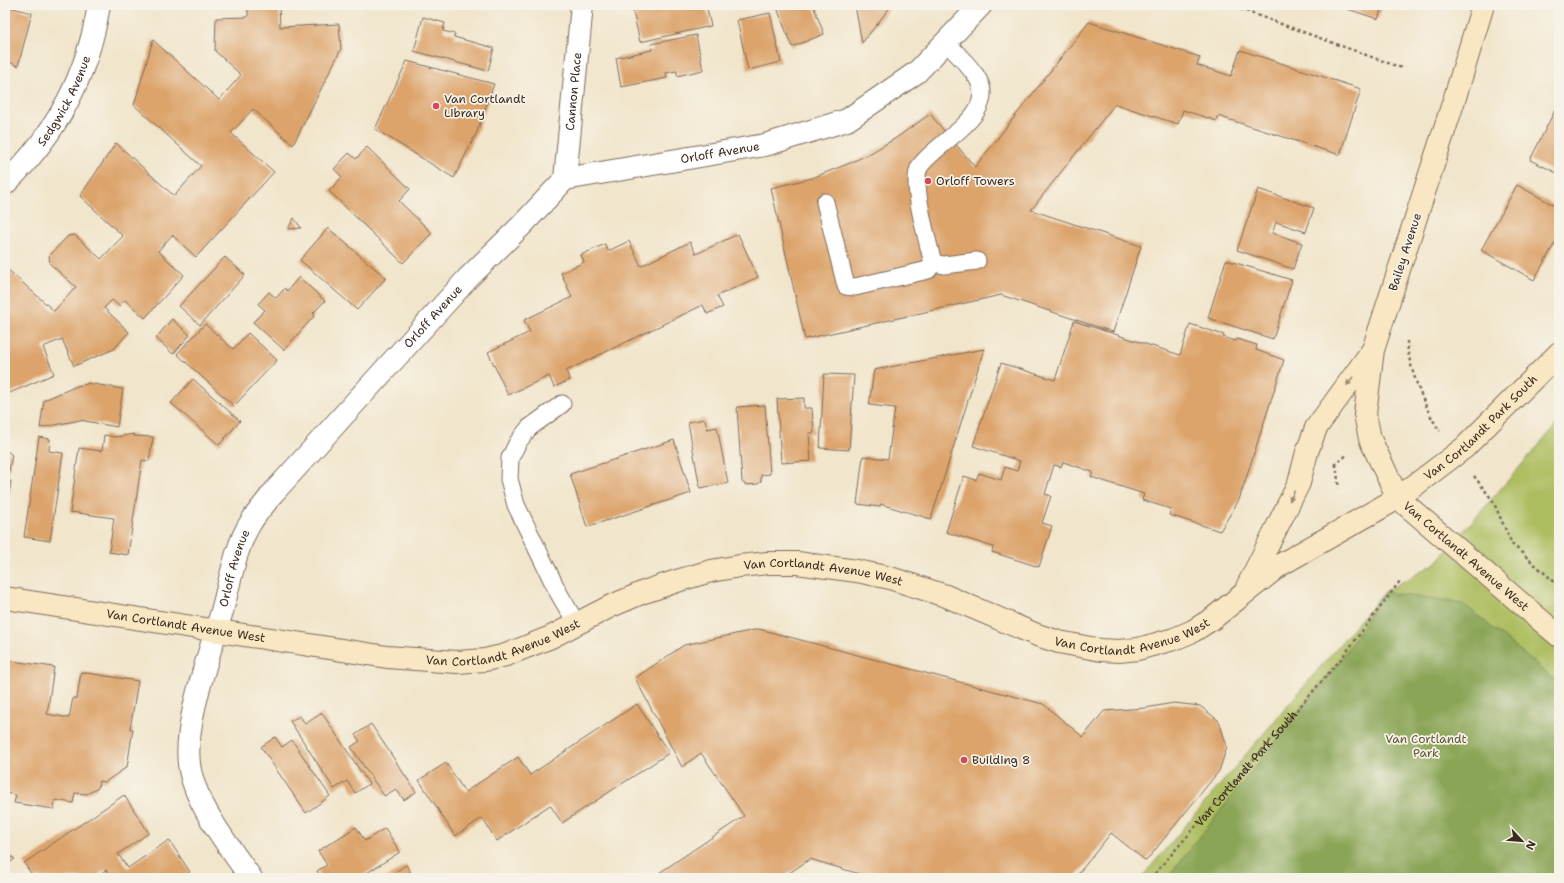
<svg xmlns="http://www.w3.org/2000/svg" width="1564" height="883" viewBox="0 0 1564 883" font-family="'Shantell Sans',sans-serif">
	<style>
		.green { fill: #adbe61; stroke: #747440 }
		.forest { fill: #8aa557; stroke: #62683a }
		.building { fill: #dca36b }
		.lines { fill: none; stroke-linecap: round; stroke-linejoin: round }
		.service-casing { stroke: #7b6b5b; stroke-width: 19 }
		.minor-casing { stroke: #7b6b5b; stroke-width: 24 }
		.tertiary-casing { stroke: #7b6b5b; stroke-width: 24 }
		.secondary-casing { stroke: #7b6b5b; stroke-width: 24 }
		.path { stroke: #7b6b5b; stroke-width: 2.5; stroke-dasharray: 3 3; stroke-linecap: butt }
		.service { stroke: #fff; stroke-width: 17 }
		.minor { stroke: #fff; stroke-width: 22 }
		.tertiary { stroke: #fff; stroke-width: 22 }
		.secondary { stroke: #f9e7c3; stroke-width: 22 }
		.oneway { fill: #9a8870 }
		.poi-dot { fill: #d1495b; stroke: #f7f3e8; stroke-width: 1.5 }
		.labels { text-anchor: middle; stroke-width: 3.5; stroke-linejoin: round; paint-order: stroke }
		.street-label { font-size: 12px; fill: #3b2a1e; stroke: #f7f3e8 }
		.poi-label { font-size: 12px; fill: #3b2a1e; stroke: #f7f3e8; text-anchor: start }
		.park-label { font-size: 12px; fill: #5d5632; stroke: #f7f3e8 }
	</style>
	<rect width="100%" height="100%" fill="#f7f3e8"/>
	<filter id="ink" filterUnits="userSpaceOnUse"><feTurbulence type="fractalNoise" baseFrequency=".025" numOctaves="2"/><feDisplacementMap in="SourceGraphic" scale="8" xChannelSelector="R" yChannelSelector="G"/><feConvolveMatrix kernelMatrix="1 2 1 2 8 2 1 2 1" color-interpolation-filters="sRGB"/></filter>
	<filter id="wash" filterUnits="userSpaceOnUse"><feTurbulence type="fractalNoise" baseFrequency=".012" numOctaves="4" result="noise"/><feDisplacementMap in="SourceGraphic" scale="16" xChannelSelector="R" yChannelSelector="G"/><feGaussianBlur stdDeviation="0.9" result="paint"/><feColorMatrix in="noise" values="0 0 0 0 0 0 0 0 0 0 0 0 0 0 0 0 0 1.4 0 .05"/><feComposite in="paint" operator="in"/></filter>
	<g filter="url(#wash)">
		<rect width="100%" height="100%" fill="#f1e5cb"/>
		<path class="green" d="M1559 422V878H1141L1384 592 1436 563Z"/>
		<path class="forest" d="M1384 592 1464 604 1559 684V878H1167L1341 659Z"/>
		<g id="blocks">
			<g class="building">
				<path d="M248 5H279L280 27 339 24 341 49 293 145 253 109 231 133 274 172 196 257 172 235 158 251 184 275 145 318 125 300 119 306 112 300 104 308 129 332 114 349 74 366 62 339 43 347 54 374 5 395V267L54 311 76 287 50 264 49 256 68 236 75 235 101 259 123 236 80 196 116 143 174 196 201 166 134 105 153 40 219 100 241 75 215 51 216 18 248 17Z"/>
				<path d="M638 5H706L711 26 640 42 632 7 639 6Z"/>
				<path d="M776 5H813L824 34 792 47Z"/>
				<path d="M855 5H892L862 43Z"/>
				<path d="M1335 5H1383L1378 19Z"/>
				<path d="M5 6 32 13 18 66 5 60Z"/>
				<path d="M770 13 781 62 748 70 737 20Z"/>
				<path d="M423 17 445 23 443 31 455 34 454 37 494 48 488 71 414 51Z"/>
				<path d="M1089 22 1200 57 1197 65 1231 76 1240 50 1361 89 1340 155 1218 116 1217 121 1183 110 1178 124 1115 104 1031 210 1141 246 1113 332 1001 295 805 339 771 188 812 178 850 163 869 154 896 138 930 114 975 167Z"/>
				<path d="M696 35 703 70 677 76V71L666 73 667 78 621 87 616 58 652 50 651 44Z"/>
				<path d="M407 61 494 84 477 132 454 178 375 129Z"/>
				<path d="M1555 110 1559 112V174L1530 160Z"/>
				<path d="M367 147 410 189 399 201 432 233 403 263 329 191 342 177 334 169 349 153 356 159Z"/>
				<path d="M1517 185 1559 208V236L1534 280 1481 250Z"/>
				<path d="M1258 189 1314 208 1306 232 1276 222 1274 228 1272 233 1302 243 1293 269 1237 250Z"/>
				<path d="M294 218 301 228 288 229Z"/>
				<path d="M328 228 386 278 357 310 300 260Z"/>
				<path d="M738 234 758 277 717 296 723 307 707 314 703 305 566 371 570 380 554 387 549 376 508 395 488 352 530 332 524 320 572 297 561 273 584 262 581 255 605 244 608 251 629 241 641 266 690 242 696 254Z"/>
				<path d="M225 257 245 275 200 325 179 306Z"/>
				<path d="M1226 260 1292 280 1273 339 1208 318Z"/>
				<path d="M299 277 325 301 313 313 315 315 284 350 253 322 265 310 258 304 269 292 276 298 285 288 287 291Z"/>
				<path d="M172 319 190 335 173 354 156 338Z"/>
				<path d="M1074 321 1180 355 1190 324 1224 335 1223 337 1236 341 1237 339 1257 345 1256 350 1284 360 1239 500 1220 531 1169 515 1171 509 1142 500 1144 494 1091 477 1093 472 1063 462 1061 467 1054 465 1045 494 1051 496 1042 523 1052 526 1039 567 992 552 993 547 946 532 964 476 976 480 979 473 1001 480 1005 467 1017 471 1020 461 973 446 1001 363 1055 380Z"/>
				<path d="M205 324 233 349 248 333 277 360 234 406 177 354Z"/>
				<path d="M984 349 931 519 880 504V507L857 504 863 456 888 459 895 408 869 405 874 370Z"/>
				<path d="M824 374 854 375 849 450 820 448Z"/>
				<path d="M193 379 240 421 219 445 171 403Z"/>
				<path d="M87 383 123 389 117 427 80 420 40 428 44 400 77 386 87 384Z"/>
				<path d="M804 398V408H812L814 433H809L811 461 781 463 777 399Z"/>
				<path d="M765 405 770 474 761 475V481L758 484 746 485 742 482 737 407Z"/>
				<path d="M705 419 707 429 717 427 728 483 700 488 688 422Z"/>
				<path d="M134 434V436L153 437 149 461 142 460 128 555 109 552 114 518 70 512 79 448 102 451 104 435 115 437Z"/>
				<path d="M39 437 50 439 49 451 63 453 50 541 24 537Z"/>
				<path d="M674 440 691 493 587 527 570 474Z"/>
				<path d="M5 449 12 455 7 481H11L6 510Z"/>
				<path d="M759 629 1043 704 1083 737 1104 711 1145 708 1174 703 1200 706 1219 721 1227 747 1219 771 1146 861 1111 833 1075 878H865L866 876 810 859 782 878H662L659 873 744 816 701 753 682 767 635 678 684 645Z"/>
				<path d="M5 660 54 667 47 714 69 718 73 698H77L81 672 138 681 130 729H133L127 767 105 782 99 781 98 788 87 794 75 793 73 803 55 800 54 809 14 803 16 795 5 793Z"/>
				<path d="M637 704 669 753 562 823 550 805 497 841 482 818 455 836 419 780 446 763 465 792 518 757 530 775Z"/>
				<path d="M322 713 369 784 355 793 347 781 334 789 290 721 300 716 305 724Z"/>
				<path d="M371 724 416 792 404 800 396 789 384 796 351 747 360 741 355 735Z"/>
				<path d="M275 737 282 747 292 740 330 796 306 813 261 747Z"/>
				<path d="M124 795 149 833 118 854 128 868 169 840 190 872 181 878H111L106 870 93 878H34L24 863Z"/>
				<path d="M356 827 365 841 385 828 400 852 359 878H321L317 871 327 865 318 851Z"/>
				<path d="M5 853 15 859 5 866Z"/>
				<path d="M406 865 414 878H386Z"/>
			</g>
		</g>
	</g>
	<g filter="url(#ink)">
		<use href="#blocks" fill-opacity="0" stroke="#7b6b5b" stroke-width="1"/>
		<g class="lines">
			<defs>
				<g id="service">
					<path d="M825 202 846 286 855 287 928 270 933 263C928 242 911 185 919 168 923 160 936 150 943 144 961 128 996 105 976 76 968 64 956 53 946 42"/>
					<path d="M933 263 944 265 977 261"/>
					<path d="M562 404 529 428 518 442 510 458 509 479 516 505 558 592 576 623"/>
				</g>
				<g id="minor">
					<path id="s2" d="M565 179 582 5"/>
					<path id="s3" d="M251 878C230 848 197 806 190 770 181 729 210 653 222 611 230 583 235 547 251 522 257 512 266 503 273 493L468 278 522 225 565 179 765 145 847 120 917 72 981 5"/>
				</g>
				<g id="tertiary">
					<path id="s4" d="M5 184C57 133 87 77 99 5"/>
				</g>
				<g id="secondary">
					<path id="s5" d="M1483 5 1456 94 1373 350 1365 414 1370 439 1398 498 1559 636"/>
					<path d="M1247 587 1299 483 1307 452 1316 428 1372 351"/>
					<path id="s6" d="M5 598 387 657 457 662 485 660 506 655 551 637 609 607 644 592 680 580 711 571 740 566 768 563H797L857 571 890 578 946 596 1037 635 1059 642 1101 650 1119 651 1138 649 1174 639 1193 631 1212 619 1280 565 1398 498 1464 448 1559 353"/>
				</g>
			</defs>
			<use href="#service" class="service-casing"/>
			<use href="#minor" class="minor-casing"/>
			<use href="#tertiary" class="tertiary-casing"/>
			<use href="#secondary" class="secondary-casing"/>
			<g class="path">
				<path d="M1229 5 1402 68"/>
				<path d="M1407 341C1407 363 1426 413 1440 431"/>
				<path d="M1336 464 1339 488"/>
				<path d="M1334 465 1347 455"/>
				<path d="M1474 476 1493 501 1512 544 1559 586"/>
				<path id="s1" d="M1151 878 1341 659 1400 581"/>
			</g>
			<use href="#service" class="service"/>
			<use href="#minor" class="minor"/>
			<use href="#tertiary" class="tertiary"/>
			<use href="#secondary" class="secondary"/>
		</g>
		<defs><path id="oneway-solid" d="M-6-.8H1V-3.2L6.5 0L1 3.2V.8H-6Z"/></defs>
		<g class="oneway">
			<use href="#oneway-solid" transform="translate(1350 381) rotate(126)"/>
			<use href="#oneway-solid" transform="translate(1292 496) rotate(117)"/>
		</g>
	</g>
	<g class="poi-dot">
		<circle cx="436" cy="106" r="4"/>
		<circle cx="928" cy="181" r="4"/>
		<circle cx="964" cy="760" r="4"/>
	</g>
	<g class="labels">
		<g class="street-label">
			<text dy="4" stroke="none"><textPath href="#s2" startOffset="88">Cannon Place</textPath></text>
			<text dy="4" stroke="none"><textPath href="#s4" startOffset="103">Sedgwick Avenue</textPath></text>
			<text dy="4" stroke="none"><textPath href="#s3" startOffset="1005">Orloff Avenue</textPath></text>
			<text transform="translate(1405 252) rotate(-72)" y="4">Bailey Avenue</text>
			<text dy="4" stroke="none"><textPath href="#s3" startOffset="657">Orloff Avenue</textPath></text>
			<text dy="4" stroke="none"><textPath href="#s6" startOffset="1582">Van Cortlandt Park South</textPath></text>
			<text dy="4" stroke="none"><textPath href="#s5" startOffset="607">Van Cortlandt Avenue West</textPath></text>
			<text dy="4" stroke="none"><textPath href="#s3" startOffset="333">Orloff Avenue</textPath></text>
			<text dy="4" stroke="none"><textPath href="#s6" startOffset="842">Van Cortlandt Avenue West</textPath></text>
			<text dy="4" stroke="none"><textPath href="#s6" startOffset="183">Van Cortlandt Avenue West</textPath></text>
			<text dy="4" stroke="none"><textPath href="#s6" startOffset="1166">Van Cortlandt Avenue West</textPath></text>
			<text dy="4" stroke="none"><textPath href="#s6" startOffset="506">Van Cortlandt Avenue West</textPath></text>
			<text dy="4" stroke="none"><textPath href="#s1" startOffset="145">Van Cortlandt Park South</textPath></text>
		</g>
		<g class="poi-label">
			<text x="444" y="103">Van Cortlandt<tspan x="444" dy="14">Library</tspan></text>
			<text x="936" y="185">Orloff Towers</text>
			<text x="972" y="764">Building 8</text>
		</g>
		<g class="park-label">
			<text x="1426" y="743">Van Cortlandt<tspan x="1426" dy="14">Park</tspan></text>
		</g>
	</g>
	<rect width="1564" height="883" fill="none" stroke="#f7f3e8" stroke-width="20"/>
	<g transform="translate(1522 841) rotate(116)" stroke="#f7f3e8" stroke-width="3" paint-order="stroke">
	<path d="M0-3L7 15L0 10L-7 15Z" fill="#3b2a1e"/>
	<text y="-6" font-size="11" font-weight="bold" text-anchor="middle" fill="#3b2a1e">N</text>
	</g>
</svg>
